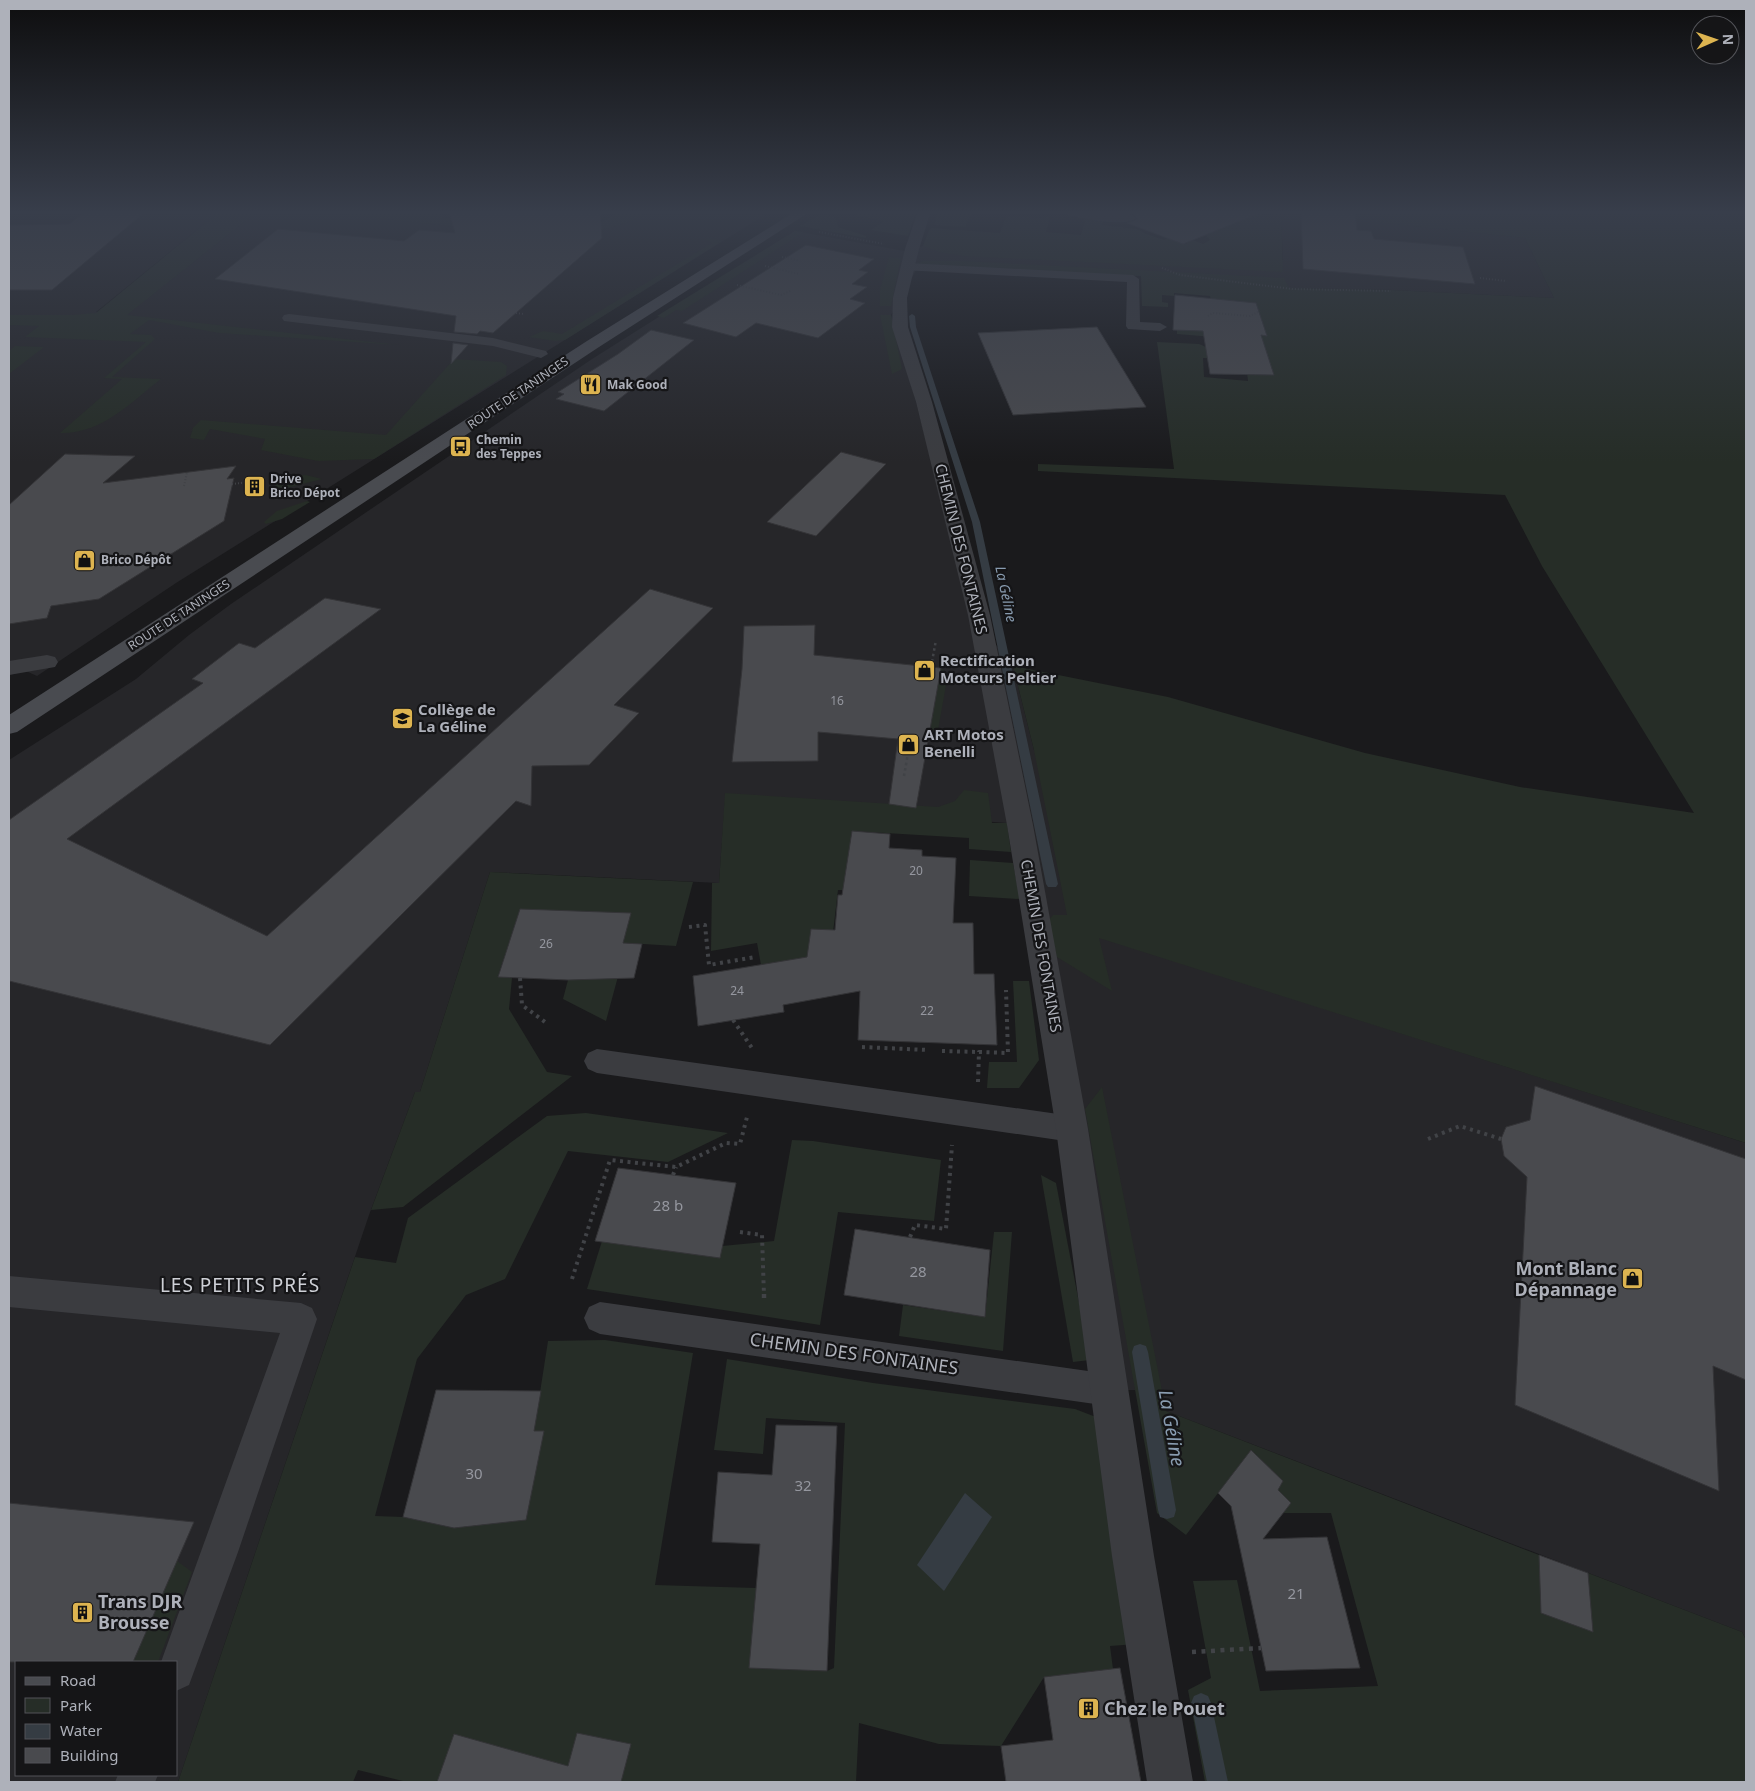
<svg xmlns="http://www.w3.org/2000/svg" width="1755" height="1791" viewBox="0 0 1755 1791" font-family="'Noto Sans',sans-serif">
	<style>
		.built { fill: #262629; fill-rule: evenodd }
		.green { fill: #262d27 }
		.water { fill: #353c43 }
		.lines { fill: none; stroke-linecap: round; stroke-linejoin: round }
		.stream { fill: #353c43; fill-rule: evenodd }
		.building { fill: #494a4e; stroke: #343437 }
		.path-far3 { stroke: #414347; stroke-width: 2; stroke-dasharray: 1 2; stroke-linecap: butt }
		.path-far2 { stroke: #414347; stroke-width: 2.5; stroke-dasharray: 2.5 3; stroke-linecap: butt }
		.path-far1 { stroke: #414347; stroke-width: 4; stroke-dasharray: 3 4.5; stroke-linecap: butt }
		.path { stroke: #414347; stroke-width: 4.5; stroke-dasharray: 4 5.5; stroke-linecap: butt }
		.service { fill: #3b3c40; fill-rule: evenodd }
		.minor { fill: #3b3c40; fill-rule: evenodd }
		.secondary { fill: #494b50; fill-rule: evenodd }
		.labels { text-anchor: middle; stroke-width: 4.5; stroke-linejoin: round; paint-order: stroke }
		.far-poi-label { font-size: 12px; font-weight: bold; fill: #aeb1ba; stroke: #151517; text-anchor: start }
		.far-street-label { font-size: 12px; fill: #aeb1ba; stroke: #151517 }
		.number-label { font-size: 12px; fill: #95979f }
		.far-water-label { font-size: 14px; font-style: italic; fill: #899cb0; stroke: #151517 }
		.street-label { font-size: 15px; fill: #aeb1ba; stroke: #151517 }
		.poi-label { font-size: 15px; font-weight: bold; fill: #aeb1ba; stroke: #151517; text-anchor: start }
		.near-number-label { font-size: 15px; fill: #95979f }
		.near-poi-label { font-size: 18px; font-weight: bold; fill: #aeb1ba; stroke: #151517; text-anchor: start }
		.near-street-label { font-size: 18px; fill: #aeb1ba; stroke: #151517 }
		.near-neighbourhood-label { font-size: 19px; letter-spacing: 1px; fill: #ced0d6; stroke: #151517 }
		.near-water-label { font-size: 19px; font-style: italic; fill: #899cb0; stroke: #151517 }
	</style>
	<rect width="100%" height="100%" fill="#1a1a1c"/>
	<g class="built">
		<path d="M9 211H220L96 312 126 315 258 211H311L568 239 626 223 651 211H771L176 583 37 676 26 671 9 675Z"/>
		<path d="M1295 211H1376V222L1525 238 1554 298 1391 290 1288 288 1196 279 919 265 891 315 916 402 972 615 1013 666 1034 750 1316 1006 1746 1143V1640L1742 1632 1166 1411 1137 1390H1109L1007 823 725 801 719 883 490 872 420 1092H415L369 1215 178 1782H9V760L136 679 189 635 231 604 592 359 795 231 910 252 912 249 923 246 1283 260 1281 213 1291 214ZM16 1662H176V1775H16Z"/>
	</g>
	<g class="green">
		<path d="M220 211H258L127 315 399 345 219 333 149 320 130 334 151 335 155 339 112 377 161 379C130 403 102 434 60 433L122 379 104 378 146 342 25 337 39 326 9 325V315H72L96 313Z"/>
		<path d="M311 211H440L443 219 492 214 468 228Z"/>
		<path d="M620 211H651L626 223 578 237Z"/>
		<path d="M836 211H916L908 236 871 230 884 221Z"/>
		<path d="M939 211H969L972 212 965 227 934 225Z"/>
		<path d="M1259 211V214L1269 215V211H1295L1291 214 1281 213 1283 272 964 256 940 252 923 246 929 230 932 228 1000 233 1006 216 1041 218 1050 216 1046 232 1081 235 1085 221 1080 218 1103 221 1102 225 1137 229 1146 234 1164 240 1168 238 1185 244 1193 240 1203 244 1210 240 1198 226Z"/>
		<path d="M1376 211H1746V1143L1099 938 1112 991 1057 957 1048 921 1053 915H1067L1034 750 1013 666 1168 697 1365 753 1520 787 1694 813 1542 566 1505 495 1038 471V464L1174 469 1157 342 1199 344C1209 348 1215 352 1223 359L1203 358 1204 377 1248 381 1246 363 1260 364 1264 375H1274L1262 341 1177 334V330L1202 331 1213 312 1210 296 1174 293V296L1162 295V302L1168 303V307L1142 306 1141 276 918 265V263L923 261H962L1284 278 1289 288 1391 290 1554 298 1525 238 1376 222Z"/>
		<path d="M821 214 836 218 838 227 866 236V238L800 226Z"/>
		<path d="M795 231 804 232 682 311 676 310 664 318 657 316Z"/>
		<path d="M709 238 722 241 565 340 555 341 529 337 543 331 562 334 712 243 706 240Z"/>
		<path d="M889 257 901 258 891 306H880V290Z"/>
		<path d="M880 315H891L902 369 892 374Z"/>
		<path d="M15 346 44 347 9 374V351Z"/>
		<path d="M454 359 501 362 507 366 506 375 374 459 318 461 261 450 265 439 210 429 204 440 190 438 193 428 201 420 386 435Z"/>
		<path d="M306 475 322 479 275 491 277 477Z"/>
		<path d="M307 501 310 502 282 519 266 524 264 522 277 511Z"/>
		<path d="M941 668 948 674 938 730 929 733Z"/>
		<path d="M964 790 988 793 992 823H1007L1011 852 969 849V838L852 831 843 890H838L830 958 761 965 757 943 711 951 712 883H719L725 793 938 807 955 801Z"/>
		<path d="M970 860 1013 863 1020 899 969 896Z"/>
		<path d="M490 872 693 882 676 946 627 943 606 1021 563 999 568 980 520 909 498 976 512 978 509 1009 547 1072 572 1076 403 1207 371 1210 415 1092H420Z"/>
		<path d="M1013 981H1029L1039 1060 1019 1088H987L989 1062H1017Z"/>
		<path d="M1102 1087 1166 1411 1539 1555 1541 1613 1593 1632 1588 1573 1742 1632 1746 1640V1782H1205L1188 1690 1211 1678 1193 1581 1237 1580 1260 1691 1378 1686 1331 1513H1283L1278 1490 1283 1481 1251 1450 1186 1535 1157 1513 1085 1109Z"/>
		<path d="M586 1113 728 1133 668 1162 568 1151 505 1279 466 1295 417 1359 375 1516 403 1517 454 1528 526 1520 543 1431H534L548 1341 605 1340 693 1353 655 1585 756 1588 750 1667 827 1671 834 1668 845 1423 766 1418 763 1454 714 1450 727 1359 873 1383 1075 1409 1101 1419 1137 1644 1110 1646 1113 1669 1044 1677 1001 1746 939 1744 859 1723 856 1782H407L358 1770 353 1782H178L355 1257 396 1263 408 1218 547 1116Z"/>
		<path d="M792 1140 813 1141 941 1160 934 1221 838 1212 820 1325 587 1289 602 1241 722 1246 774 1241Z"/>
		<path d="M1041 1175 1056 1183 1090 1360 1073 1362Z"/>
		<path d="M994 1232H1012L1003 1351 899 1336 903 1305 985 1317Z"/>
		<path d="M177 1561 192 1572 158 1662H133Z"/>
	</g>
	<path class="water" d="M965 1493 992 1517 944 1591 917 1565Z"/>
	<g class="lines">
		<g class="stream">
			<path d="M912 314 915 316 916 327 980 522 1058 884 1056 887H1048L1046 884 972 522 910 327 909 316Z"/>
			<path d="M1140 1344 1146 1346 1148 1352 1176 1510 1174 1517 1167 1519 1160 1517 1158 1510 1132 1352 1134 1346Z"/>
			<path d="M1201 1693 1208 1696 1211 1703 1228 1782H1207L1191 1703 1194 1696Z"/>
		</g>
	</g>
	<g class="building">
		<path d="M449 211H600L602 238 493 333 480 331 477 334 454 332 456 316 215 279 278 229 404 241 419 230 455 233Z"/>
		<path d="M1113 211H1260V213L1183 244 1127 223 1138 219 1131 212Z"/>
		<path d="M1301 211H1355L1357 230 1371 231 1374 239 1463 247 1475 284 1303 269Z"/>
		<path d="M84 213H144L52 290H9V225L69 224Z"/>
		<path d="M806 245 874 259 859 270 868 272 852 284 867 287 850 299 865 303 818 338 756 323 736 337 683 323Z"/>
		<path d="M1175 295 1256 303 1267 336 1261 335 1274 375 1210 374 1203 331 1173 330Z"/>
		<path d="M1097 327 1146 407 1013 415 978 333Z"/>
		<path d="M651 330 694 340 604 411 556 399 564 394 558 392 618 354Z"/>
		<path d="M453 343 468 345 451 364Z"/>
		<path d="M841 452 886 464 816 536 767 522Z"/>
		<path d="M65 454 135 456 103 483 236 466 227 479 234 478 224 521 99 599 51 606 47 618 9 624V505Z"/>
		<path d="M650 589 713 608 614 705 639 713 589 765 532 766 531 806 516 801 270 1045 9 981V820L203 683 192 679 239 643 255 648 325 598 381 609 67 839 267 936Z"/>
		<path d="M815 625 814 655 941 668 916 808 889 804 898 739 818 732V761L732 762 742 669 744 626Z"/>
		<path d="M852 831 890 834 889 848 922 850V856L956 858 953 923H973L974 974H994L997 1045 858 1040 860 991 783 1005 784 1012 698 1026 693 976 807 957 811 929 835 930 838 895H842Z"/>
		<path d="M520 909 631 913 623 943 642 944 634 978 568 980 498 977Z"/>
		<path d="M1535 1086 1746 1159V1380L1713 1366 1719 1491 1515 1405 1527 1177 1504 1156 1501 1139 1506 1127 1530 1120Z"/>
		<path d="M618 1168 736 1183 720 1258 595 1241Z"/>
		<path d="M855 1229 990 1250 985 1317 844 1295Z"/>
		<path d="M436 1390 541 1391 534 1431H544L526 1520 454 1528 403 1517Z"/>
		<path d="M776 1425 837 1426 827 1671 749 1668 760 1544 712 1542 718 1472 772 1475Z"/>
		<path d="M1251 1450 1283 1481 1278 1490 1291 1503 1263 1539 1327 1537 1360 1668 1266 1671 1231 1506 1218 1493Z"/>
		<path d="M9 1503 194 1522 133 1662H9Z"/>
		<path d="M1539 1555 1588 1573 1593 1632 1541 1613Z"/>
		<path d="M1120 1668 1141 1782H1006L1001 1746 1053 1740 1044 1677Z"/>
		<path d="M577 1733 631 1744 621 1782H437L454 1734 568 1766Z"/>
	</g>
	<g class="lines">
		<g class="path-far3">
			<path d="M1183 221 1212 222 1220 218 1264 215"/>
			<path d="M819 232 884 244"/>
			<path d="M782 257 798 260"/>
			<path d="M765 266 799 274"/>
			<path d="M1162 268 1180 275 1292 289 1391 291"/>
			<path d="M1480 278 1506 281"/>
			<path d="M737 285 781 295 790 291"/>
			<path d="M516 313 524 314"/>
			<path d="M1208 316 1213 313 1250 316 1260 311"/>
			<path d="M232 484 265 480"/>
			<path d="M184 486 187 472"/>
		</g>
		<g class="path-far2">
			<path d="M931 667 936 640"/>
			<path d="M904 776 908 753"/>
		</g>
		<g class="path-far1">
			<path d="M689 927 705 925 709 965 755 957"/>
			<path d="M520 978 522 1005 545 1022"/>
			<path d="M733 1020 752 1048"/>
			<path d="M862 1047 928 1050"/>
			<path d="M942 1051 979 1052"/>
			<path d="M978 1082 979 1052 1008 1053 1006 990"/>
			<path d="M1428 1139 1460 1126 1501 1139"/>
			<path d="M673 1175 676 1167"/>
			<path d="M740 1232 762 1235 764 1296"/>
			<path d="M910 1237 915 1225 946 1229 952 1145"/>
			<path d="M572 1279 610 1160 676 1167 726 1143 740 1144 747 1117"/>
		</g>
		<g class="path">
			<path d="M764 1294V1303"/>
			<path d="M1192 1652 1261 1648"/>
		</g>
		<g class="service">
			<path d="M907 263 1133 275 1139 279 1140 322 1160 323 1167 327 1160 331 1128 329 1126 326 1127 282 903 270 901 267Z"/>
			<path d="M289 314 493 338 546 351 548 354 541 358 493 346 284 321 282 318 284 315Z"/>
			<path d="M597 1049 1072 1116 1082 1120 1086 1129 1082 1138 1072 1142 597 1073 588 1069 584 1061 588 1053Z"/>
			<path d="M9 1276 301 1303 312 1308 317 1319 238 1552 189 1685 176 1691V1662H161L280 1333 9 1307Z"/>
			<path d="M600 1302 1109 1374 1121 1378 1125 1390 1121 1402 1109 1406 600 1334 589 1329 584 1318 589 1307Z"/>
			<path d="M118 1775H158L155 1782H115Z"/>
		</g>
		<g class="minor">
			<path d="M918 211H931L919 249 907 298 908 327 932 402 990 615 1033 825 1088 1129 1154 1556 1193 1782H1147L1112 1556 1056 1129 1007 825 968 615 916 402 892 327 893 298 905 249Z"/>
			<path d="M1064 211 1130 214 1136 218C1127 228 1079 218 1065 214Z"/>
			<path d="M47 655 55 657 58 662 55 667 9 675V661Z"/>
		</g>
		<path class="secondary" d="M796 211H811L599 347 17 732 9 734V715L587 341Z"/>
	</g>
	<linearGradient id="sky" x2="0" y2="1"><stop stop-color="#0e0e0f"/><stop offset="0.46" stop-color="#383e4b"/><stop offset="1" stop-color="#383e4b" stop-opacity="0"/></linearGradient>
	<rect width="1755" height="462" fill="url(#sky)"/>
	<defs>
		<symbol id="restaurant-square" viewBox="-11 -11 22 22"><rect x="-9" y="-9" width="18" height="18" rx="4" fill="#ddb450" stroke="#151517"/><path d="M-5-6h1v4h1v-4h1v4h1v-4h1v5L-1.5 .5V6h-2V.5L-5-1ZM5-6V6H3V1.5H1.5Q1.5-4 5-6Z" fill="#111"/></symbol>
		<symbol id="bus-square" viewBox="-11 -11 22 22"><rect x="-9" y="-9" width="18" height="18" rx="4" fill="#ddb450" stroke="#151517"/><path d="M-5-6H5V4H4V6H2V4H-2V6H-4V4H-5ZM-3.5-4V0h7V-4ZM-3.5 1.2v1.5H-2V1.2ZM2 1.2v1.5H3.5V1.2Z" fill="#111"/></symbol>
		<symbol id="building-square" viewBox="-11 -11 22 22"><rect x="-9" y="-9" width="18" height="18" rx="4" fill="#ddb450" stroke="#151517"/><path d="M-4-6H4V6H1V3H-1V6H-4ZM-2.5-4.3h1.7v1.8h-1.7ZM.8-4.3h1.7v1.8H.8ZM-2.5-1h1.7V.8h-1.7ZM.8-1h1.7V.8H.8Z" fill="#111"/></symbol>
		<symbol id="shop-square" viewBox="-11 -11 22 22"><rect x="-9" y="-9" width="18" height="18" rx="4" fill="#ddb450" stroke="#151517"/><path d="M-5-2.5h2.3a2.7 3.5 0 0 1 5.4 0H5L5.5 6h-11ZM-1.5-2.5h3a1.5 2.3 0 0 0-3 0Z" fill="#111"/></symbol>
		<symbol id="school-square" viewBox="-11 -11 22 22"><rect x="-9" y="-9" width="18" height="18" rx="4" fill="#ddb450" stroke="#151517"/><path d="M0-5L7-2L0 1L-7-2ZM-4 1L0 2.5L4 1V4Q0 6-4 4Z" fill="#111"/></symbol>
	</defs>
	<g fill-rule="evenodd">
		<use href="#restaurant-square" x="578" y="372" width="25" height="25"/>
		<use href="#bus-square" x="448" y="434" width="25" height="25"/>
		<use href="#building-square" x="242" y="474" width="25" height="25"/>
		<use href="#shop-square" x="72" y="548" width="25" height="25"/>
		<use href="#shop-square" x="912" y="658" width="25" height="25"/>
		<use href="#school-square" x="390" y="706" width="25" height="25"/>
		<use href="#shop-square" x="896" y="732" width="25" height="25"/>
		<use href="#shop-square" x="1620" y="1266" width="25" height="25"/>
		<use href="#building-square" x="70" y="1600" width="25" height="25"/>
		<use href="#building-square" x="1076" y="1696" width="25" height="25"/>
	</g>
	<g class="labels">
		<g class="far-poi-label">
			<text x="607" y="389">Mak Good</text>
			<text x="476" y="444">Chemin<tspan x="476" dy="14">des Teppes</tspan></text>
			<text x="270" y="483">Drive<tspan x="270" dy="14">Brico Dépot</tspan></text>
			<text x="101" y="564">Brico Dépôt</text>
		</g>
		<g class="far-street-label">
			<text transform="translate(518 393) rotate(-34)" y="4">ROUTE DE TANINGES</text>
			<text transform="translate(179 615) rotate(-33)" y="4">ROUTE DE TANINGES</text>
		</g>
		<g class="number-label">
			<text x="837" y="705">16</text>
			<text x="916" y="875">20</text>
			<text x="546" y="948">26</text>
			<text x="737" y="995">24</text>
			<text x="927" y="1015">22</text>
		</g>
		<g class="far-water-label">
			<text transform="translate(1006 594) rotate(78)" y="5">La Géline</text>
		</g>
		<g class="street-label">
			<text transform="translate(961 549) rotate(76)" y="5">CHEMIN DES FONTAINES</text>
			<text transform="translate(1041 946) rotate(80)" y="5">CHEMIN DES FONTAINES</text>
		</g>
		<g class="poi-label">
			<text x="940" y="666">Rectification<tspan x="940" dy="17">Moteurs Peltier</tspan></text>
			<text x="418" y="715">Collège de<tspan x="418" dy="17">La Géline</tspan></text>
			<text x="924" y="740">ART Motos<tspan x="924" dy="17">Benelli</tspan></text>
		</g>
		<g class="near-number-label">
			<text x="668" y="1211">28 b</text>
			<text x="918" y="1277">28</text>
			<text x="474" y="1479">30</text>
			<text x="803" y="1491">32</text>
			<text x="1296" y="1599">21</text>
		</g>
		<g class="near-poi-label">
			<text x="1617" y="1275" text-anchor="end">Mont Blanc<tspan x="1617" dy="21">Dépannage</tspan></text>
			<text x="98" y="1608">Trans DJR<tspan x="98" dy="21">Brousse</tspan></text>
			<text x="1104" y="1715">Chez le Pouet</text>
		</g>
		<g class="near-street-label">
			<text transform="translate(854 1354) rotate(8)" y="6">CHEMIN DES FONTAINES</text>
		</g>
		<g class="near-neighbourhood-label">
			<text x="240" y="1292">LES PETITS PRÉS</text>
		</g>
		<g class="near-water-label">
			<text transform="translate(1172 1428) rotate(80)" y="7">La Géline</text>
		</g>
	</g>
	<rect width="1755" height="1791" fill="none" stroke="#aeb1ba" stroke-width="20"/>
	<rect x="15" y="1661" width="162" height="115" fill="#151517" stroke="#525358"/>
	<rect x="25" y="1677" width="25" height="8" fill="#494b50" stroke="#525358"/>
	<text x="60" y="1686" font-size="15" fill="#aeb1ba">Road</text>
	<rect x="25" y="1698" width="25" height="15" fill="#262d27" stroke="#525358"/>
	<text x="60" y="1711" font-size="15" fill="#aeb1ba">Park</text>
	<rect x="25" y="1724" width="25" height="15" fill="#353c43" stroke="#525358"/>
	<text x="60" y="1736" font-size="15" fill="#aeb1ba">Water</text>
	<rect x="25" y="1748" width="25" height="15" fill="#494a4e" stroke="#525358"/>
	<text x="60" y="1761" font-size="15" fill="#aeb1ba">Building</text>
	<g transform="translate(1715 40) rotate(88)"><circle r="24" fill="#151517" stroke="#525358"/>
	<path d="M0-4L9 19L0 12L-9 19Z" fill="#ddb450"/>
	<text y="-8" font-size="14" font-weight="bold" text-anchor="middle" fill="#aeb1ba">N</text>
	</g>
</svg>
